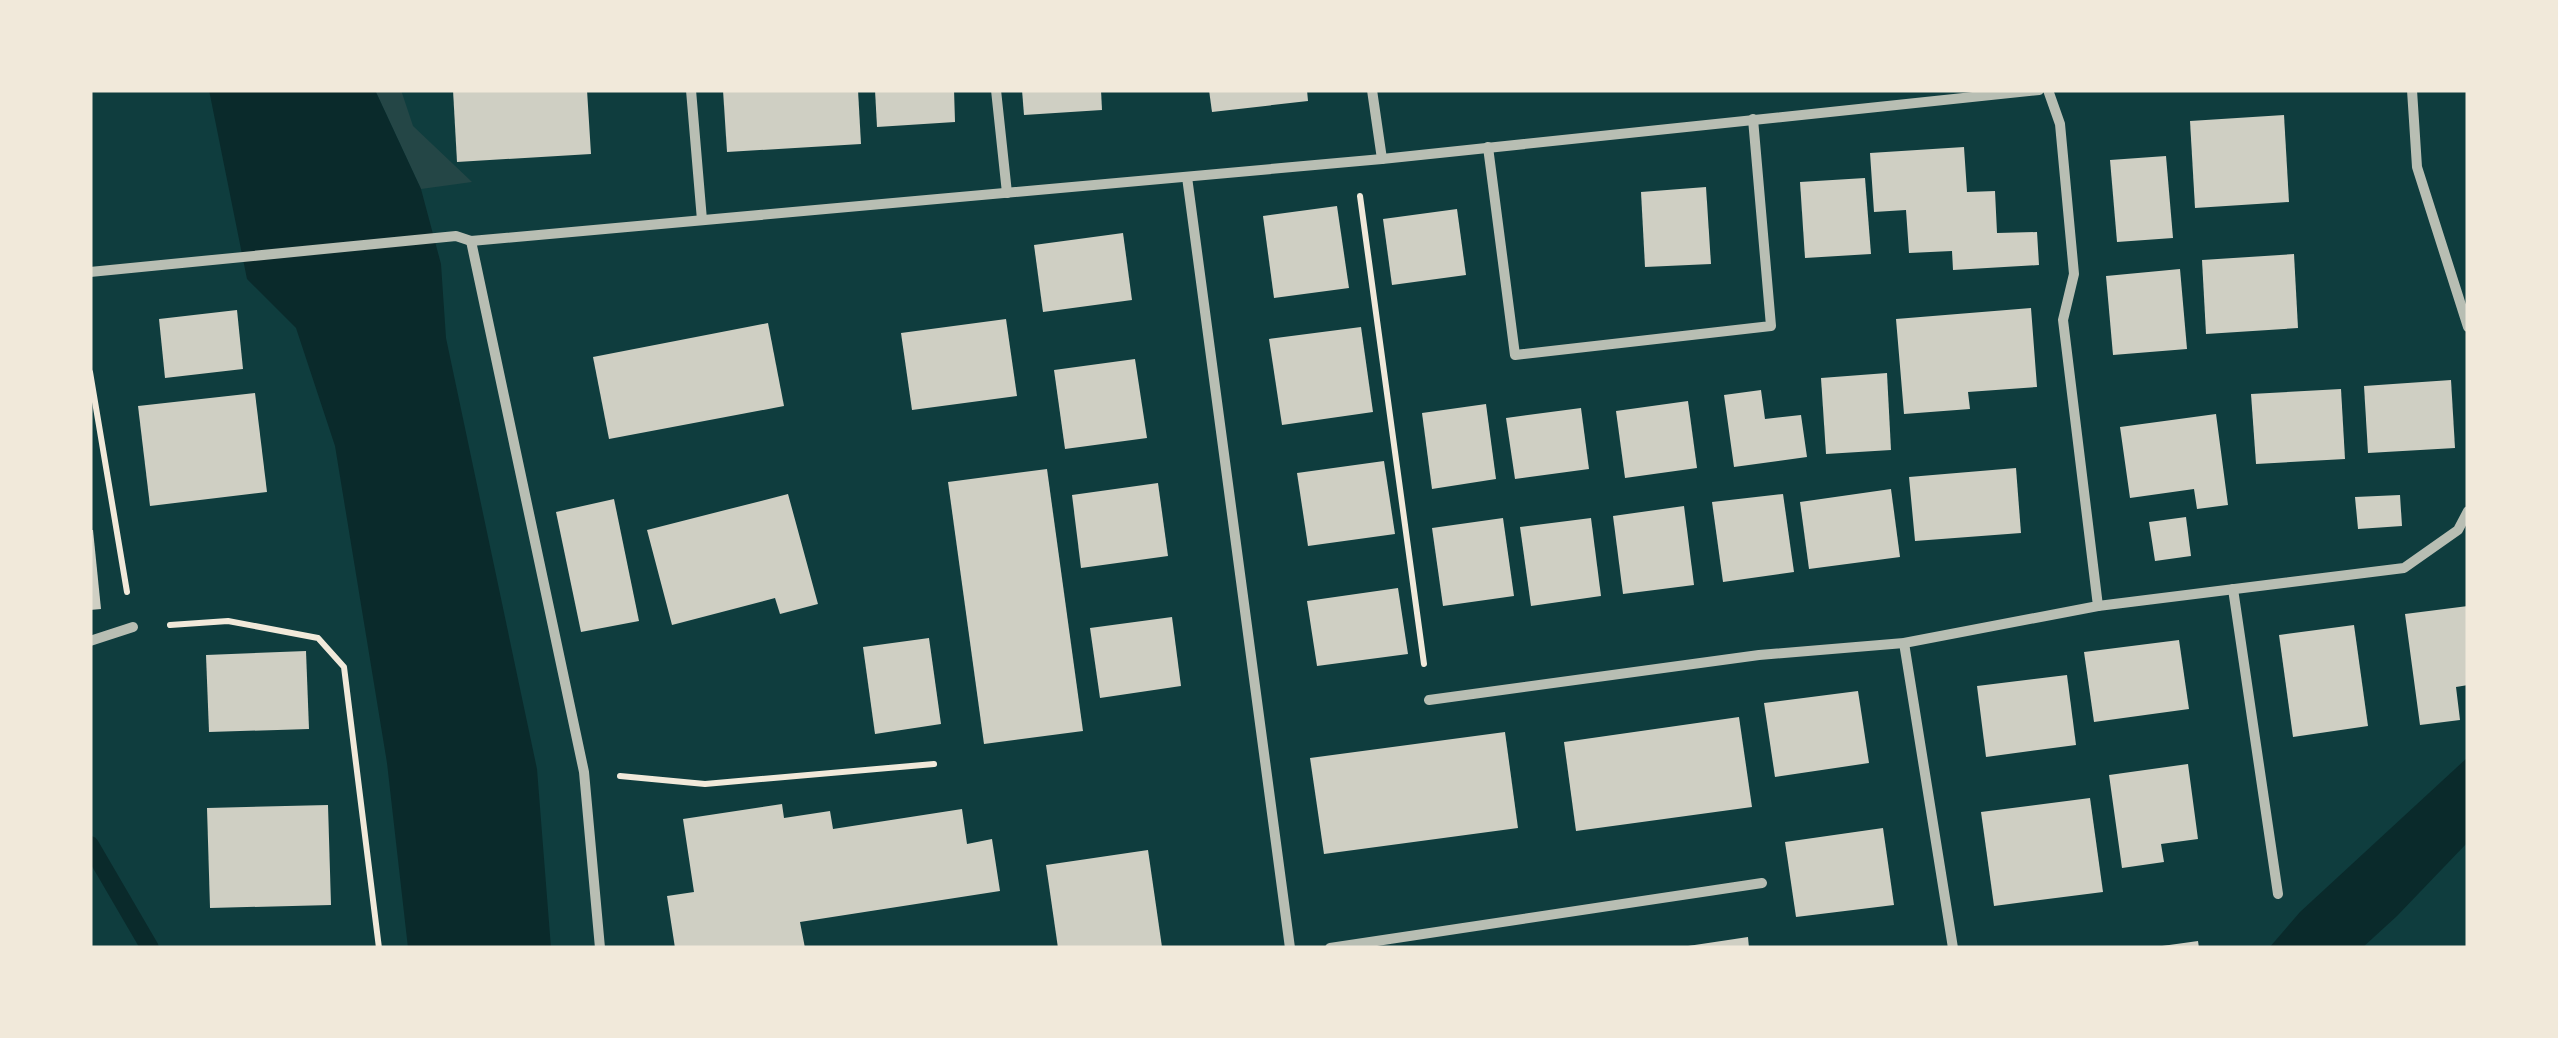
<svg xmlns="http://www.w3.org/2000/svg" width="2558" height="1038" viewBox="0 0 2558 1038" font-family="Figtree,sans-serif">
	<style>
		.green { fill: #244646 }
		.water { fill: #0a2a2b }
		.lines { fill: none; stroke-linecap: round; stroke-linejoin: round }
		.stream { stroke: #0a2a2b; stroke-width: 18 }
		.building { fill: #cfcfc3 }
		.path { stroke: #f1e9da; stroke-width: 6 }
		.minor { stroke: #b8beb3; stroke-width: 10 }
	</style>
	<rect width="100%" height="100%" fill="#0f3d3e"/>
	<path class="green" d="M375 90H401L413 126 472 182 421 189Z"/>
	<g class="water">
		<path d="M209 90H375L421 189 441 264 446 338 537 769 551 948H408L387 763 335 446 296 328 247 279Z"/>
		<path d="M2468 757V842L2397 916 2362 948H2269L2300 912Z"/>
	</g>
	<g class="lines">
		<path class="stream" d="M90 845 150 948"/>
	</g>
	<g class="building">
		<path d="M453 90H587L591 154 457 162Z"/>
		<path d="M723 90H858L861 144 727 152Z"/>
		<path d="M875 90H954L955 122 877 127Z"/>
		<path d="M1022 90H1101L1102 110 1024 115Z"/>
		<path d="M1209 90H1307L1308 101 1212 112Z"/>
		<path d="M2284 115 2289 202 2195 208 2190 121Z"/>
		<path d="M1964 147 1967 192 1995 191 1997 233 2037 232 2039 265 1953 270 1952 251 1909 253 1906 210 1874 212 1870 153Z"/>
		<path d="M2166 156 2173 238 2117 242 2110 160Z"/>
		<path d="M1865 178 1871 254 1805 258 1800 182Z"/>
		<path d="M1706 187 1711 264 1645 267 1641 192Z"/>
		<path d="M1337 206 1349 288 1274 298 1263 216Z"/>
		<path d="M1457 209 1466 275 1392 285 1383 219Z"/>
		<path d="M1123 233 1132 300 1043 312 1034 245Z"/>
		<path d="M2294 254 2298 328 2206 334 2202 260Z"/>
		<path d="M2180 269 2187 349 2113 355 2106 276Z"/>
		<path d="M2031 308 2037 387 1968 392 1970 409 1904 414 1896 319Z"/>
		<path d="M237 310 243 369 165 378 159 319Z"/>
		<path d="M1006 319 1017 396 912 410 901 333Z"/>
		<path d="M768 323 784 406 609 439 593 357Z"/>
		<path d="M1361 327 1373 412 1282 425 1269 339Z"/>
		<path d="M1135 359 1147 438 1065 449 1054 370Z"/>
		<path d="M1887 373 1891 450 1826 454 1821 378Z"/>
		<path d="M2451 380 2455 448 2368 453 2364 386Z"/>
		<path d="M2341 389 2345 459 2256 464 2251 394Z"/>
		<path d="M1761 390 1765 419 1801 415 1807 457 1734 467 1724 395Z"/>
		<path d="M255 393 267 492 150 506 138 406Z"/>
		<path d="M1688 401 1697 468 1625 478 1616 411Z"/>
		<path d="M1486 404 1496 479 1432 489 1422 413Z"/>
		<path d="M1581 408 1589 469 1515 479 1506 418Z"/>
		<path d="M2216 414 2228 505 2197 509 2194 489 2130 498 2120 427Z"/>
		<path d="M1384 461 1395 534 1308 546 1297 473Z"/>
		<path d="M2016 468 2021 533 1915 541 1909 477Z"/>
		<path d="M1047 469 1083 731 984 744 948 482Z"/>
		<path d="M1158 483 1168 556 1081 568 1072 495Z"/>
		<path d="M1891 489 1900 557 1809 569 1800 502Z"/>
		<path d="M788 494 818 604 780 614 775 598 672 625 647 530Z"/>
		<path d="M1783 494 1794 572 1723 582 1712 502Z"/>
		<path d="M2400 495 2402 526 2358 529 2355 497Z"/>
		<path d="M614 499 639 621 581 632 556 512Z"/>
		<path d="M1684 506 1694 585 1623 594 1613 516Z"/>
		<path d="M2186 517 2191 556 2155 561 2149 522Z"/>
		<path d="M1503 518 1514 596 1443 606 1432 528Z"/>
		<path d="M1591 518 1601 596 1531 606 1520 527Z"/>
		<path d="M90 530H93L101 609 90 610Z"/>
		<path d="M1398 588 1408 654 1317 666 1307 601Z"/>
		<path d="M2468 606V685L2456 687 2460 720 2420 725 2405 614Z"/>
		<path d="M1172 617 1181 686 1100 698 1090 628Z"/>
		<path d="M2354 625 2368 726 2293 737 2279 635Z"/>
		<path d="M929 638 941 724 875 734 863 647Z"/>
		<path d="M2179 640 2189 709 2094 722 2084 652Z"/>
		<path d="M306 651 309 729 209 732 206 655Z"/>
		<path d="M2067 675 2076 745 1986 757 1977 686Z"/>
		<path d="M1858 691 1869 763 1775 777 1764 703Z"/>
		<path d="M1739 717 1752 807 1576 831 1564 742Z"/>
		<path d="M1505 732 1518 828 1324 854 1310 758Z"/>
		<path d="M2188 764 2198 839 2161 844 2164 862 2122 868 2109 775Z"/>
		<path d="M2090 798 2103 892 1994 906 1981 812Z"/>
		<path d="M782 804 784 818 830 811 833 829 962 809 967 844 992 839 1000 891 800 922 805 948H675L667 896 694 892 683 819Z"/>
		<path d="M328 805 331 905 210 908 207 808Z"/>
		<path d="M1883 828 1894 905 1796 917 1785 842Z"/>
		<path d="M1148 850 1162 947 1058 948 1046 865Z"/>
		<path d="M1748 937 1749 948H1689L1688 946Z"/>
		<path d="M2198 941 2199 948H2162V946Z"/>
	</g>
	<g class="lines">
		<g class="path">
			<path d="M1360 196 1424 664"/>
			<path d="M90 372 127 592"/>
			<path d="M170 625 228 621 318 638 344 667 379 948"/>
			<path d="M620 776 705 784 934 764"/>
		</g>
		<g class="minor">
			<path d="M691 90 702 220"/>
			<path d="M996 90 1007 193"/>
			<path d="M1372 90 1382 159"/>
			<path d="M2412 90 2417 167 2468 327"/>
			<path d="M1488 147 1515 355 1771 326 1753 119"/>
			<path d="M1187 177 1290 948"/>
			<path d="M471 241 584 772 600 948"/>
			<path d="M90 272 456 236 471 241 1382 159 2039 90"/>
			<path d="M2233 589 2278 894"/>
			<path d="M2098 606 2404 568 2458 530 2468 511"/>
			<path d="M90 641 133 627"/>
			<path d="M1904 643 1953 948"/>
			<path d="M1429 700 1759 655 1904 643 2098 606 2063 320 2074 274 2060 124 2048 90"/>
			<path d="M1330 948 1762 883"/>
		</g>
	</g>
	<rect width="2558" height="1038" fill="none" stroke="#f1e9da" stroke-width="185"/>
</svg>
